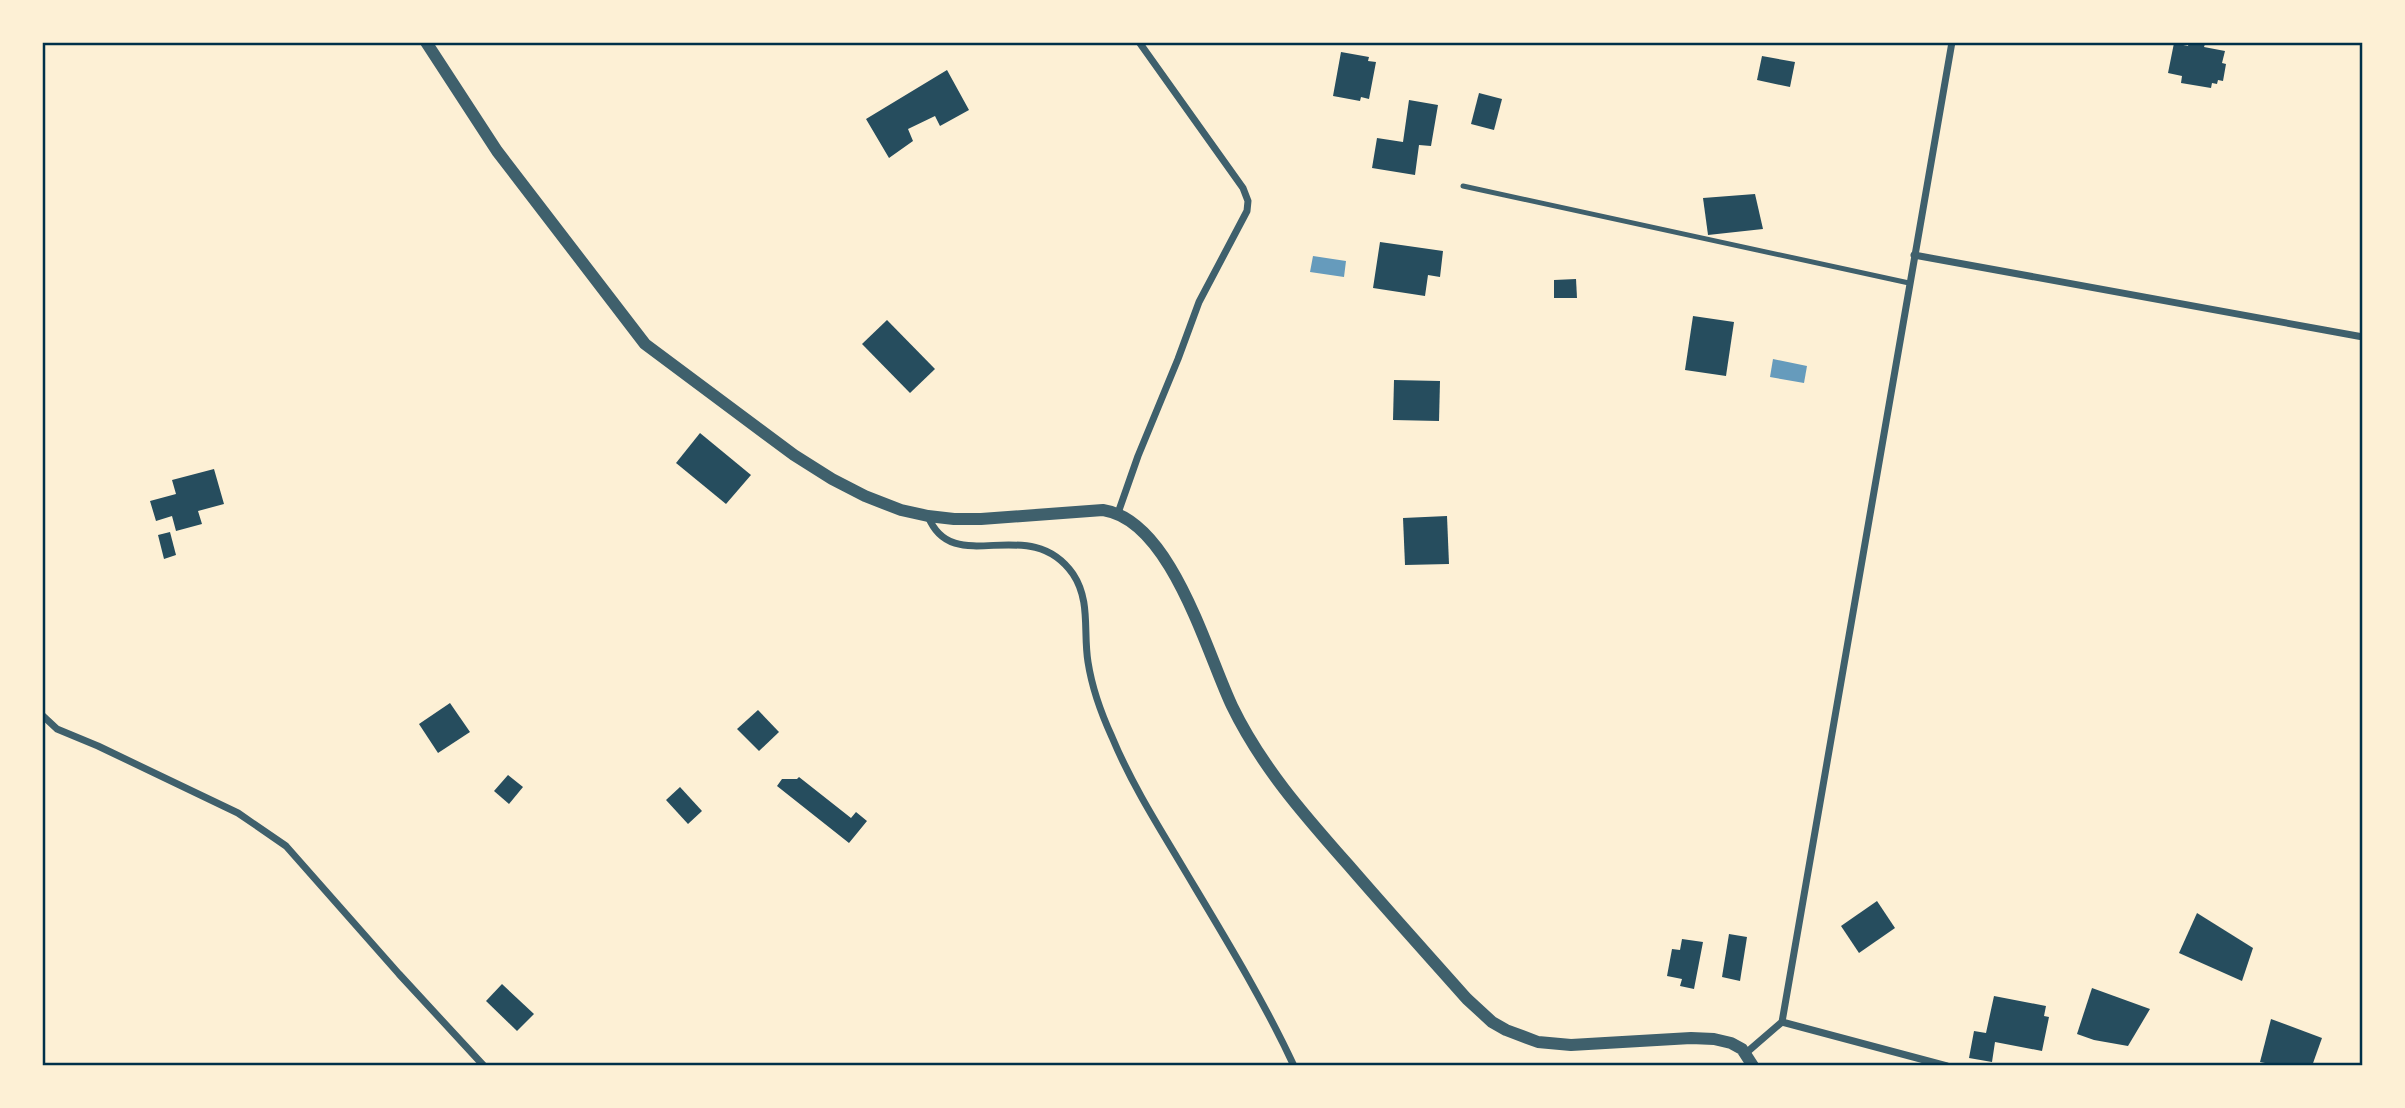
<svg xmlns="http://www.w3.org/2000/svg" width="2405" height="1108" viewBox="0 0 2405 1108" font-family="'Alegreya Sans',sans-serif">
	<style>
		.water { fill: #669bbc }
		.building { fill: #264d5e }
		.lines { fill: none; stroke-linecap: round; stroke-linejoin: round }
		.service { stroke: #3f606c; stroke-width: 5 }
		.minor { stroke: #3f606c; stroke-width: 7 }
		.tertiary { stroke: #3f606c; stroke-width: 12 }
		.neatline { fill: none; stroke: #003049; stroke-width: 2.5 }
	</style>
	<rect width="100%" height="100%" fill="#fdf0d5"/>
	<g class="water">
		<path d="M1313 256 1346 261 1344 277 1310 272Z"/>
		<path d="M1773 359 1807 366 1804 383 1770 377Z"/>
	</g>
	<g class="building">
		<path d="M2189 42 2205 44 2204 47 2225 51 2222 63 2226 64 2223 81 2218 80 2217 84 2212 83 2211 88 2181 83 2182 76 2168 73 2174 43 2188 46Z"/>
		<path d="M1341 52 1369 57 1368 61 1376 62 1369 99 1361 97 1360 101 1333 96Z"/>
		<path d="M1762 56 1795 62 1790 87 1757 80Z"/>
		<path d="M947 70 969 110 940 126 935 116 908 129 913 141 889 158 866 119Z"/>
		<path d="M1479 93 1502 99 1494 130 1471 124Z"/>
		<path d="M1409 100 1438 105 1431 146 1419 145 1415 175 1372 168 1377 138 1403 142Z"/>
		<path d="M1755 194 1763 229 1708 235 1703 198Z"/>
		<path d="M1380 242 1443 251 1440 277 1428 275 1425 296 1373 288Z"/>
		<path d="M1576 279 1577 298H1554V280Z"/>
		<path d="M1693 316 1734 322 1726 376 1685 370Z"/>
		<path d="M887 320 935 369 910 393 862 344Z"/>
		<path d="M1394 380 1440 381 1439 421 1393 420Z"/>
		<path d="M700 433 751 475 726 504 676 463Z"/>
		<path d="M214 469 224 504 198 511 202 524 176 531 172 516 156 521 150 501 176 494 172 480Z"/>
		<path d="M1447 516 1449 564 1405 565 1403 518Z"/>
		<path d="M170 532 176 555 164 559 158 535Z"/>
		<path d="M450 703 470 732 438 753 419 724Z"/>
		<path d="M758 710 779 732 759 751 737 729Z"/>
		<path d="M508 775 523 787 509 804 494 791Z"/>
		<path d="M799 777 851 818 856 812 867 821 849 843 777 786 782 779H797Z"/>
		<path d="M680 787 702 811 688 824 666 800Z"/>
		<path d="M1877 901 1895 928 1859 953 1841 926Z"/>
		<path d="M2197 913 2253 948 2242 981 2179 953Z"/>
		<path d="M1729 934 1747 937 1740 981 1722 977Z"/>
		<path d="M1682 939 1703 942 1694 989 1680 986 1682 979 1667 976 1672 949 1680 950Z"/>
		<path d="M502 984 534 1014 517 1031 486 1001Z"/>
		<path d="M2092 988 2150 1009 2128 1046 2094 1040 2077 1034Z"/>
		<path d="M1994 996 2046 1006 2044 1016 2049 1017 2042 1051 1995 1042 1992 1062 1969 1058 1974 1031 1986 1033Z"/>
		<path d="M2271 1019 2322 1038 2312 1066H2280L2260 1062Z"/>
	</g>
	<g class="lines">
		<path class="service" d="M1463 186 1909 283"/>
		<g class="minor">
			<path d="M1914 255 2363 337"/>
			<path d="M1118 513 1138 456 1178 359 1199 302 1247 211 1248 201 1243 188 1139 42"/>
			<path d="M928 516C953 580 1029 511 1073 574 1091 601 1083 632 1088 662 1092 688 1101 713 1112 737 1129 778 1152 816 1175 854 1216 923 1260 993 1294 1066"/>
			<path d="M42 715 57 729 98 746 238 813 286 846 399 974 484 1066"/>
			<path d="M1782 1022 1947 1066"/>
			<path d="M1746 1053 1782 1022 1952 42"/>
		</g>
		<path class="tertiary" d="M426 42 497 151 645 344 794 455 832 479 865 496 901 510 928 516 954 519H981L1103 510C1171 520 1206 651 1232 706 1262 768 1306 817 1351 868 1389 912 1428 955 1467 999L1492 1022 1506 1030 1538 1042 1571 1045 1691 1038 1714 1039 1731 1043 1742 1049 1753 1066"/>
	</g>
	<rect width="2405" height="1108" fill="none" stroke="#fdf0d5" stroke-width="88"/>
	<rect x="44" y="44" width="2317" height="1020" class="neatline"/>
</svg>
